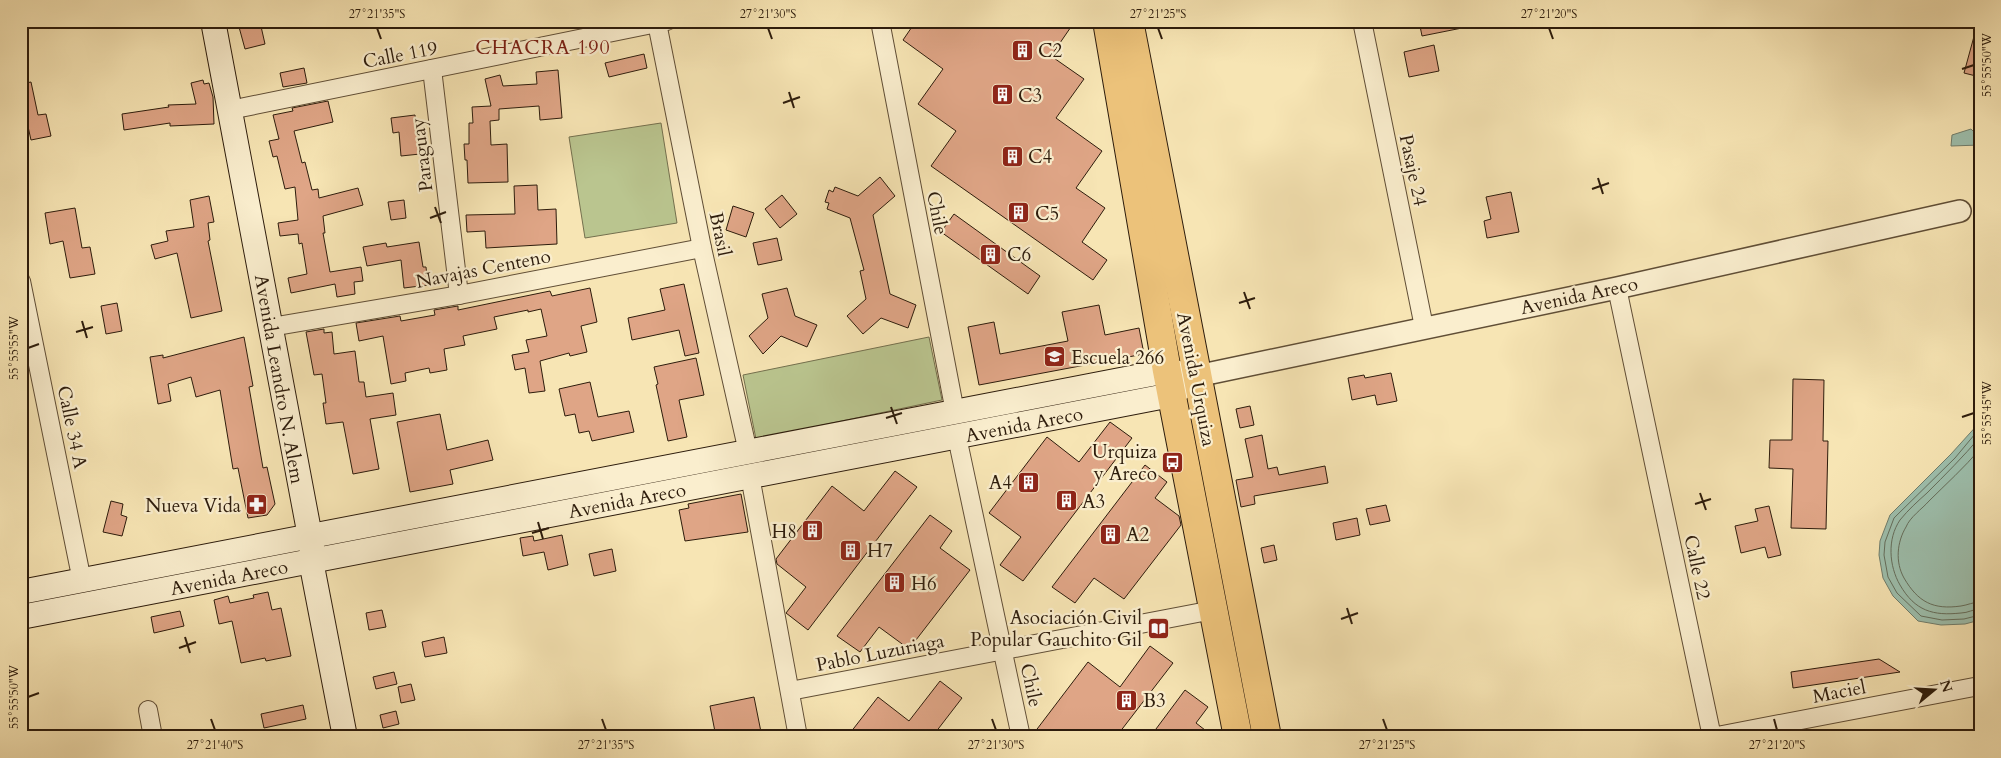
<svg xmlns="http://www.w3.org/2000/svg" width="2001" height="758" viewBox="0 0 2001 758" font-family="Cardo,serif">
	<style>
		.green { fill: #bac58f; stroke: #74704e }
		.water { fill: #9dbfad; stroke: #707e6d }
		.lines { fill: none; stroke-linecap: round; stroke-linejoin: round }
		.shore { stroke: #656e5c; stroke-width: 1 }
		.building { fill: #dfa586; stroke: #2d1c0c }
		.minor-casing { stroke: #604e36; stroke-width: 20 }
		.tertiary-casing { stroke: #604e36; stroke-width: 24 }
		.secondary-casing { stroke: #2d1c0c; stroke-width: 26 }
		.primary-casing { stroke: #2d1c0c; stroke-width: 30 }
		.minor { stroke: #faeece; stroke-width: 18 }
		.tertiary { stroke: #faeece; stroke-width: 21 }
		.secondary { stroke: #faeece; stroke-width: 24 }
		.primary { stroke: #ecc27a; stroke-width: 28 }
		.ticks { fill: none; stroke: #2d1c0c; stroke-width: 2 }
		.labels { text-anchor: middle; stroke-width: 4.5; stroke-linejoin: round; paint-order: stroke }
		.poi-label { font-size: 19px; fill: #2d1c0c; stroke: #faeece; text-anchor: start }
		.street-label { font-size: 19px; fill: #2d1c0c; stroke: #faeece }
		.neighbourhood-label { font-size: 20px; letter-spacing: 1px; fill: #7a1f14; stroke: #faeece }
		.neatline { fill: none; stroke: #2d1c0c; stroke-width: 2 }
		.ticks-label { font-size: 12px; text-anchor: middle; fill: #2d1c0c }
	</style>
	<rect width="100%" height="100%" fill="#f7e5b4"/>
	<filter id="stains"><feTurbulence type="fractalNoise" baseFrequency=".004" numOctaves="4"/><feColorMatrix values="0 0 0 0 .2 0 0 0 0 .09 0 0 0 0 .02 0 0 0 .5 -.17"/></filter>
	<radialGradient id="worn" r=".72"><stop offset=".6" stop-color="#630" stop-opacity="0"/><stop offset="1" stop-color="#630" stop-opacity=".3"/></radialGradient>
	<g class="green">
		<path d="M661 123 677 223 585 238 569 137Z"/>
		<path d="M929 337 942 400 756 439 743 375Z"/>
	</g>
	<g class="water">
		<path d="M1971 129 1976 134H1980V145L1951 146 1952 135Z"/>
		<path d="M1980 422V620L1965 624 1941 625 1918 621 1893 596 1883 578 1879 555 1880 541 1890 515 1951 454Z"/>
	</g>
	<g class="lines">
		<g class="shore">
			<path d="M1980 428 1955 458 1894 518 1885 542 1884 555 1888 577 1897 593 1921 616 1942 620 1964 619 1980 615"/>
			<path d="M1980 437C1963 457 1945 475 1927 493 1918 501 1908 510 1900 520 1887 539 1889 566 1900 585 1915 611 1933 616 1961 613 1968 613 1973 609 1980 609"/>
			<path d="M1980 449C1964 468 1946 484 1929 501 1922 509 1910 517 1906 527 1897 542 1895 562 1904 578 1918 602 1933 610 1961 606 1968 605 1973 602 1980 602"/>
		</g>
	</g>
	<g class="building">
		<path d="M916 21H1075L1051 56 1084 79 1056 118 1102 151 1076 188 1105 208 1082 242 1107 260 1093 280 931 166 956 131 918 104 943 69 903 40Z"/>
		<path d="M1419 21H1466L1467 27 1422 36Z"/>
		<path d="M260 22 265 44 245 49 239 27Z"/>
		<path d="M1976 29 1980 30V77L1964 73Z"/>
		<path d="M1434 45 1439 71 1409 77 1404 52Z"/>
		<path d="M644 54 647 68 609 77 605 63Z"/>
		<path d="M304 68 307 83 283 87 280 73Z"/>
		<path d="M558 70 562 118 540 120 539 106 499 109V120L490 121 491 145 507 144 508 182 468 183 467 160H465L464 144H469V123H473L472 107 491 106 485 79 500 75 503 86 537 84 536 72Z"/>
		<path d="M203 80 204 84 209 83 213 97 214 124 170 126V123L124 130 122 114 169 107 168 105 196 104 191 83Z"/>
		<path d="M31 82 38 115 46 114 51 136 31 140 25 113H23L21 103 23 99 21 84Z"/>
		<path d="M328 101 333 122 294 131 302 163 305 162 312 190 318 189 319 198 358 188 363 205 323 216 325 233H323L330 272 361 267 363 281 354 282 355 294 337 297 335 284 291 293 288 278 307 274 302 243 299 244 298 234 280 236 278 223 298 220 295 187 285 189 277 156 273 157 269 141 279 139 273 115 293 111 292 108Z"/>
		<path d="M415 115 420 154 401 156 399 132 393 133 391 118Z"/>
		<path d="M880 177 895 196 873 215 890 294 916 305 908 328 881 318 863 334 847 316 866 299 860 271 864 270 850 218 827 209 829 203 825 202 829 190 833 192 835 187 858 196Z"/>
		<path d="M537 185 538 210 556 209 557 244 486 248 485 231 467 232 466 215 515 214 514 186Z"/>
		<path d="M1511 192 1519 232 1487 238 1484 221 1491 219 1486 197Z"/>
		<path d="M782 195 797 214 780 228 765 209Z"/>
		<path d="M209 196 214 222 208 223 210 240 208 241 222 311 191 318 177 253 155 259 151 245 168 241 166 231 194 227 190 200Z"/>
		<path d="M404 200 406 218 391 220 388 202Z"/>
		<path d="M733 206 754 213 746 237 726 230Z"/>
		<path d="M75 208 82 248 90 247 95 274 70 278 63 241 50 244 45 213Z"/>
		<path d="M954 214 1040 276 1028 294 941 232Z"/>
		<path d="M777 238 782 260 758 265 753 243Z"/>
		<path d="M419 242 423 267H426L428 285 404 288 401 260 367 266 363 247 386 243 387 247Z"/>
		<path d="M684 284 699 353 685 356 679 330 632 340 628 318 665 310 660 289Z"/>
		<path d="M590 288 597 322 581 326 587 352 570 356 569 353 540 361 545 391 529 393 525 368 515 370 512 355 529 352 526 340 547 336 541 309 528 312V310L494 317 497 329 463 336 465 345 444 349 447 370 430 373 429 368 405 373 406 381 391 384 383 336 359 341 356 323 400 316 401 321 435 315 434 310 458 306V310L550 291 552 296Z"/>
		<path d="M787 288 795 316 817 325 807 347 781 336 763 354 749 336 768 318 762 294Z"/>
		<path d="M117 303 122 331 106 334 101 306Z"/>
		<path d="M1099 305 1105 335 1139 328 1144 354 979 385 968 327 994 322 1000 354 1068 341 1062 312Z"/>
		<path d="M324 329V333L332 332 334 354 355 351 359 382H364L366 397 393 393 396 415 370 419 379 469 353 474 343 422 326 424 323 403H326L322 374 314 375 306 332Z"/>
		<path d="M244 337 253 386 249 387 263 468 267 467 275 504 267 515 248 518 238 468 233 469 220 390 196 397 191 377 168 384 171 401 158 404 150 357 163 355V358Z"/>
		<path d="M696 358 704 395 679 400 687 437 668 441 656 385 658 384 654 367Z"/>
		<path d="M1391 373 1397 401 1377 405 1375 395 1352 400 1348 378 1364 375 1365 378Z"/>
		<path d="M1793 379 1824 380 1823 441H1828L1826 529 1791 528 1793 469 1769 468 1770 440H1792Z"/>
		<path d="M590 382 598 417 629 411 634 432 592 441 589 431 579 433 575 414 565 416 559 389Z"/>
		<path d="M1250 406 1254 425 1240 428 1236 409Z"/>
		<path d="M440 414 447 450 488 440 493 460 450 470 453 484 410 492 397 422Z"/>
		<path d="M1110 422 1132 438 1023 581 1000 565 1021 537 989 513 1047 437 1079 462Z"/>
		<path d="M1262 435 1268 469 1277 467 1279 475 1325 466 1328 483 1254 496 1255 504 1241 507 1236 480 1253 477 1245 439Z"/>
		<path d="M1145 465 1167 482 1155 498 1179 516 1181 525 1124 599 1094 578 1075 603 1052 587Z"/>
		<path d="M895 471 917 487 808 630 786 613 806 587 777 564 776 559 832 486 864 511Z"/>
		<path d="M741 494 748 532 685 541 679 510 689 508 688 504Z"/>
		<path d="M111 501 123 504 121 515 127 517 122 536 103 532Z"/>
		<path d="M1386 505 1390 521 1370 525 1366 509Z"/>
		<path d="M1769 506 1781 555 1768 558 1765 547 1741 553 1735 526 1758 521 1755 509Z"/>
		<path d="M930 515 952 531 940 548 970 570 909 649 879 627 860 652 837 636Z"/>
		<path d="M1357 518 1360 535 1336 540 1333 523Z"/>
		<path d="M562 535 568 565 548 570 544 552 523 556 520 538 533 536 534 541Z"/>
		<path d="M1274 545 1277 560 1264 563 1261 548Z"/>
		<path d="M612 549 616 571 594 576 589 554Z"/>
		<path d="M268 592 272 610 281 608 291 656 266 661 265 658 241 663 232 621 219 624 214 600 228 596 230 603 254 598 253 595Z"/>
		<path d="M382 610 386 627 369 630 366 613Z"/>
		<path d="M180 611 184 626 154 633 151 617Z"/>
		<path d="M444 637 447 653 425 657 422 642Z"/>
		<path d="M1150 646 1173 663 1116 737H1031L1088 662 1120 687Z"/>
		<path d="M1879 659 1900 672 1793 688 1791 672Z"/>
		<path d="M394 672 397 684 376 689 373 677Z"/>
		<path d="M940 681 962 698 932 737H847L878 697 909 721Z"/>
		<path d="M411 684 415 700 401 703 398 687Z"/>
		<path d="M1185 690 1208 707 1196 723 1214 737H1150Z"/>
		<path d="M754 697 762 737H716L710 706Z"/>
		<path d="M303 705 306 719 264 728 261 714Z"/>
		<path d="M396 711 399 724 383 728 380 715Z"/>
	</g>
	<g class="lines">
		<defs>
			<g id="minor">
				<path d="M880 21 955 412"/>
				<path d="M1362 21 1424 327"/>
				<path d="M657 23 702 248 748 452"/>
				<path d="M432 69 459 295"/>
				<path d="M230 110 667 21"/>
				<path d="M21 281 82 581"/>
				<path d="M1617 288 1712 737 1974 687"/>
				<path d="M271 327 459 295 702 248"/>
				<path d="M957 437 1021 737"/>
				<path d="M750 476 798 737"/>
				<path d="M790 691 1213 610"/>
				<path d="M148 710 153 737"/>
			</g>
			<path id="tertiary" d="M1197 376 1617 288 1960 211"/>
			<g id="secondary">
				<path d="M213 21 312 547 311 561 345 737"/>
				<path d="M21 592 1167 371 1185 374"/>
				<path d="M21 617 1171 395 1197 376"/>
			</g>
			<g id="primary">
				<path d="M1107 21 1167 371 1238 737"/>
				<path d="M1129 21 1267 737"/>
			</g>
		</defs>
		<use href="#minor" class="minor-casing"/>
		<use href="#tertiary" class="tertiary-casing"/>
		<use href="#secondary" class="secondary-casing"/>
		<use href="#primary" class="primary-casing"/>
		<use href="#minor" class="minor"/>
		<use href="#tertiary" class="tertiary"/>
		<use href="#secondary" class="secondary"/>
		<use href="#primary" class="primary"/>
	</g>
	<path class="ticks" d="M377 28 381 39M768 28 772 39M1158 28 1162 39M1549 28 1553 39M1962 69 1974 65M789 92 794 108M783 103 800 97M1598 178 1603 194M1592 189 1609 183M435 207 441 223M430 218 446 212M1244 292 1250 309M1239 303 1255 298M82 321 87 338M76 332 93 327M28 348 39 344M891 407 897 424M1962 417 1974 413M886 418 902 413M1700 493 1706 510M1695 504 1711 499M538 522 543 539M532 533 549 528M1347 608 1352 624M1341 619 1358 613M185 637 190 653M179 648 196 642M28 697 39 693M211 719 215 730M602 719 606 730M992 719 996 730M1383 719 1387 730M1774 719 1777 730"/>
	<defs>
		<symbol id="building-square" viewBox="-11 -11 22 22"><rect x="-9" y="-9" width="18" height="18" rx="4" fill="#8f2418" stroke="#faeece"/><path d="M-4-6H4V6H1V3H-1V6H-4ZM-2.5-4.3h1.7v1.8h-1.7ZM.8-4.3h1.7v1.8H.8ZM-2.5-1h1.7V.8h-1.7ZM.8-1h1.7V.8H.8Z" fill="#fff"/></symbol>
		<symbol id="school-square" viewBox="-11 -11 22 22"><rect x="-9" y="-9" width="18" height="18" rx="4" fill="#8f2418" stroke="#faeece"/><path d="M0-5L7-2L0 1L-7-2ZM-4 1L0 2.5L4 1V4Q0 6-4 4Z" fill="#fff"/></symbol>
		<symbol id="bus-square" viewBox="-11 -11 22 22"><rect x="-9" y="-9" width="18" height="18" rx="4" fill="#8f2418" stroke="#faeece"/><path d="M-5-6H5V4H4V6H2V4H-2V6H-4V4H-5ZM-3.5-4V0h7V-4ZM-3.5 1.2v1.5H-2V1.2ZM2 1.2v1.5H3.5V1.2Z" fill="#fff"/></symbol>
		<symbol id="pharmacy-square" viewBox="-11 -11 22 22"><rect x="-9" y="-9" width="18" height="18" rx="4" fill="#8f2418" stroke="#faeece"/><path d="M-2-6h4v4h4v4h-4v4h-4v-4h-4v-4h4Z" fill="#fff"/></symbol>
		<symbol id="library-square" viewBox="-11 -11 22 22"><rect x="-9" y="-9" width="18" height="18" rx="4" fill="#8f2418" stroke="#faeece"/><path d="M-6-4Q-3-5.5-.7-3.5V5Q-3 3-6 4ZM6-4Q3-5.5 .7-3.5V5Q3 3 6 4Z" fill="#fff"/></symbol>
	</defs>
	<g fill-rule="evenodd">
		<use href="#building-square" x="1010" y="38" width="25" height="25"/>
		<use href="#building-square" x="990" y="82" width="25" height="25"/>
		<use href="#building-square" x="1000" y="144" width="25" height="25"/>
		<use href="#building-square" x="1006" y="200" width="25" height="25"/>
		<use href="#building-square" x="978" y="242" width="25" height="25"/>
		<use href="#school-square" x="1042" y="344" width="25" height="25"/>
		<use href="#bus-square" x="1160" y="450" width="25" height="25"/>
		<use href="#building-square" x="1016" y="470" width="25" height="25"/>
		<use href="#building-square" x="1054" y="488" width="25" height="25"/>
		<use href="#pharmacy-square" x="244" y="492" width="25" height="25"/>
		<use href="#building-square" x="800" y="518" width="25" height="25"/>
		<use href="#building-square" x="1098" y="522" width="25" height="25"/>
		<use href="#building-square" x="838" y="538" width="25" height="25"/>
		<use href="#building-square" x="882" y="570" width="25" height="25"/>
		<use href="#library-square" x="1146" y="616" width="25" height="25"/>
		<use href="#building-square" x="1114" y="688" width="25" height="25"/>
	</g>
	<g class="labels">
		<g class="poi-label">
			<text x="1038" y="57">C2</text>
			<text x="1018" y="102">C3</text>
			<text x="1028" y="163">C4</text>
			<text x="1035" y="220">C5</text>
			<text x="1007" y="261">C6</text>
			<text x="1071" y="364">Escuela 266</text>
			<text x="1157" y="458" text-anchor="end">Urquiza<tspan x="1157" dy="22">y Areco</tspan></text>
			<text x="1012" y="489" text-anchor="end">A4</text>
			<text x="1082" y="508">A3</text>
			<text x="241" y="512" text-anchor="end">Nueva Vida</text>
			<text x="797" y="538" text-anchor="end">H8</text>
			<text x="1126" y="541">A2</text>
			<text x="867" y="557">H7</text>
			<text x="911" y="590">H6</text>
			<text x="1142" y="624" text-anchor="end">Asociación Civil<tspan x="1142" dy="22">Popular Gauchito Gil</tspan></text>
			<text x="1143" y="707">B3</text>
		</g>
		<g class="street-label">
			<text transform="translate(400 54) rotate(-11)" y="7">Calle 119</text>
			<text transform="translate(421 155) rotate(-97)" y="7">Paraguay</text>
			<text transform="translate(1414 170) rotate(78)" y="7">Pasaje 24</text>
			<text transform="translate(938 213) rotate(79)" y="7">Chile</text>
			<text transform="translate(721 234) rotate(78)" y="7">Brasil</text>
			<text transform="translate(483 268) rotate(-11)" y="7">Navajas Centeno</text>
			<text transform="translate(1579 295) rotate(-12)" y="7">Avenida Areco</text>
			<text transform="translate(280 379) rotate(80)" y="7">Avenida Leandro N. Alem</text>
			<text transform="translate(1197 379) rotate(79)" y="7">Avenida Urquiza</text>
			<text transform="translate(1024 424) rotate(-11)" y="7">Avenida Areco</text>
			<text transform="translate(73 427) rotate(78)" y="7">Calle 34 A</text>
			<text transform="translate(627 500) rotate(-11)" y="7">Avenida Areco</text>
			<text transform="translate(1698 567) rotate(78)" y="7">Calle 22</text>
			<text transform="translate(229 577) rotate(-11)" y="7">Avenida Areco</text>
			<text transform="translate(880 652) rotate(-11)" y="7">Pablo Luzuriaga</text>
			<text transform="translate(1032 685) rotate(78)" y="7">Chile</text>
			<text transform="translate(1839 691) rotate(-11)" y="7">Maciel</text>
		</g>
		<g class="neighbourhood-label">
			<text x="543" y="54">CHACRA 190</text>
		</g>
	</g>
	<rect width="2001" height="758" fill="none" stroke="#f7e5b4" stroke-width="55"/>
	<g transform="translate(1934 690) rotate(72)" stroke="#faeece" stroke-width="4" paint-order="stroke">
	<path d="M0-4L9 19L0 12L-9 19Z" fill="#2d1c0c"/>
	<text y="-8" font-size="14" font-weight="bold" text-anchor="middle" fill="#2d1c0c">N</text>
	</g>
	<rect x="28" y="28" width="1946" height="702" class="neatline"/>
	<g class="ticks-label">
		<text x="377" y="18">27°21'35"S</text>
		<text x="768" y="18">27°21'30"S</text>
		<text x="1158" y="18">27°21'25"S</text>
		<text x="1549" y="18">27°21'20"S</text>
		<text transform="translate(1987 65) rotate(-90)" y="4">55°55'50"W</text>
		<text transform="translate(14 348) rotate(-90)" y="4">55°55'55"W</text>
		<text transform="translate(1987 413) rotate(-90)" y="4">55°55'45"W</text>
		<text transform="translate(14 697) rotate(-90)" y="4">55°55'50"W</text>
		<text x="215" y="749">27°21'40"S</text>
		<text x="606" y="749">27°21'35"S</text>
		<text x="996" y="749">27°21'30"S</text>
		<text x="1387" y="749">27°21'25"S</text>
		<text x="1777" y="749">27°21'20"S</text>
	</g>
	<rect width="100%" height="100%" filter="url(#stains)"/>
	<rect width="100%" height="100%" fill="url(#worn)"/>
</svg>
